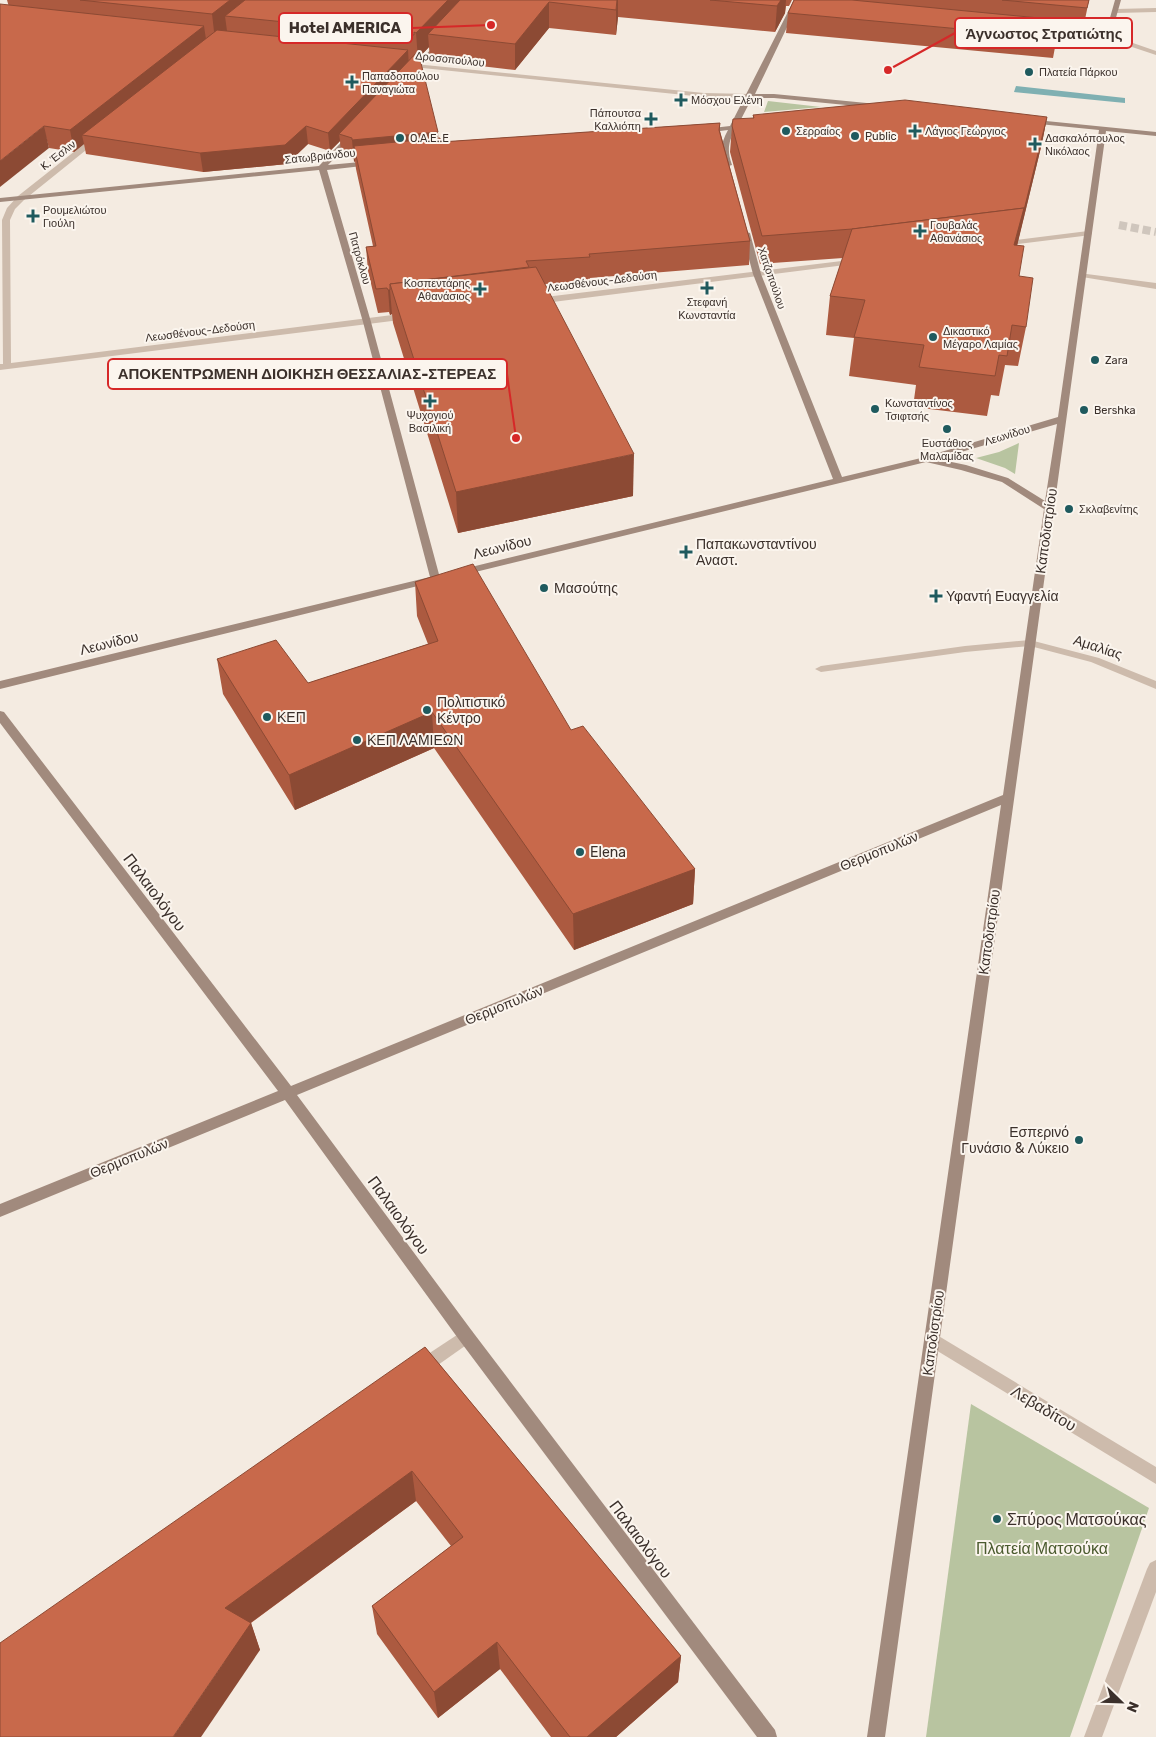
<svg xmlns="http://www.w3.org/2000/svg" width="1156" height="1737" viewBox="0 0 1156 1737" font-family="Rubik,sans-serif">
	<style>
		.green { fill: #b8c4a0 }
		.water { fill: #7fb0b2 }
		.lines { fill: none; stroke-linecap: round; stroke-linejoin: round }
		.street-tunnel { stroke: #cfc6bd; stroke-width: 8; stroke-dasharray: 8 4; stroke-linecap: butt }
		.street { fill: #cdbbac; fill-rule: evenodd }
		.secondary { fill: #a18a7d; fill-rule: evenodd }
		.wall { fill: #ac5a40 }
		.shaded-wall { fill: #8c4a34 }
		.building { fill: #c8694b; stroke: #8c4a34 }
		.poi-dot { fill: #1f5a5e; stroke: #fbf5ee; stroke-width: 2 }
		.labels { text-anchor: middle; stroke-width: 4; stroke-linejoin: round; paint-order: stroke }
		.far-street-label { font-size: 11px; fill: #3b302b; stroke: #fbf5ee }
		.far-poi-label { font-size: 11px; fill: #3b302b; stroke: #fbf5ee; text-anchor: start }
		.street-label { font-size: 14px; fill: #3b302b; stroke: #fbf5ee }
		.poi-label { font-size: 14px; fill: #3b302b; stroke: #fbf5ee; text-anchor: start }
		.near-street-label { font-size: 16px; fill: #3b302b; stroke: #fbf5ee }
		.near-poi-label { font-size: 16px; fill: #3b302b; stroke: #fbf5ee; text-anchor: start }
		.near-park-label { font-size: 16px; fill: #4a5a2e; stroke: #fbf5ee }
		.leader { fill: none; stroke: #d62828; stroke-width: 2 }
		.callout-dot { fill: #d62828; stroke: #fbf5ee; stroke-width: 2 }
		.callout { fill: #fbf5ee; stroke: #d62828; stroke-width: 2 }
		.callout-label { font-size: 15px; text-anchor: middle; font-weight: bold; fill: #3b302b }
	</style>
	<rect width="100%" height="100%" fill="#f4ebe1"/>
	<g class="green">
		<path d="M768 101 821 107 764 112Z"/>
		<path d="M1019 443 1015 474 1005 468 976 458 999 452Z"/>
		<path d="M971 1404 1149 1508 1070 1737H926Z"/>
	</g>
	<path class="water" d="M1016 86 1125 98V103L1014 92Z"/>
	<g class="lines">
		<path class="street-tunnel" d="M1119 225 1156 232"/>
		<g class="street">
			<path d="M1156 8V12L1116 13 1113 11 1116 9Z"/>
			<path d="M1107 39 1133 43 1156 51V55L1132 47 1105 42 1104 41Z"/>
			<path d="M405 63 704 93 750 94 754 96 750 98 704 97 403 66 402 65Z"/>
			<path d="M94 136 101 138 24 200 15 209 10 220 11 363 408 313 412 316 408 319 0 370V364H3L2 220 7 208 18 196Z"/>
			<path d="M1088 231 1092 233 1091 235 1001 246 997 244 1001 242Z"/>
			<path d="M858 259H861V263L537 304 533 301 537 298Z"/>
			<path d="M1079 273 1156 283V289L1082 277H1079Z"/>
			<path d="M1030 640 1099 658 1156 681V689L1091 662 1030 646 965 652 821 672 815 669 821 666 965 646Z"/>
			<path d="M466 1329 472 1331 474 1336 472 1341 428 1372 422 1374 416 1372 414 1367 416 1362Z"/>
			<path d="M932 1332 1156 1467V1484L926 1344 924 1339 926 1334Z"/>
			<path d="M1156 1560V1592L1102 1737H1084L1147 1569 1150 1563Z"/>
		</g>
		<g class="secondary">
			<path d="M794 0H800L755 94H774L877 104 881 106 877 108 774 98H752L738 125 746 124 750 126 735 129C728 143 727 151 732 165L725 167C719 153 721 143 728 130L704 133 700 131 704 129 730 126Z"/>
			<path d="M1115 0H1121L1109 42 1040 37 1037 35 1040 33 1104 39Z"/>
			<path d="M439 41 444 42 412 75H408V73Z"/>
			<path d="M1026 119 1156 132V136L1106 131 885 1737H867L1001 805 297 1095 472 1331 775 1730 777 1737H757L460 1341 285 1100 0 1217V1204L278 1091 0 723V711L4 712 291 1086 1003 795 1044 509 1002 482 961 470 926 462 459 576 454 573 459 570 833 479 753 274 742 233 743 231 750 233 761 274 842 477 921 458 1058 417 1099 130 1029 123 1025 121ZM1057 424 1045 501 1008 478 966 465 937 459Z"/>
			<path d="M349 134 356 136 328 165 371 161 375 163 371 165 327 170 371 322 440 578 434 582 0 689V681L430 577 363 322 319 170 0 202V198L319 166Z"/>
		</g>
	</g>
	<g class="wall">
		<path d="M7 0H792L789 6H786L785 13 775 32 618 17 616 35 549 28 515 70 430 60 429 47 419 57 438 138 441 142 720 123V131L750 241 749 265 590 278V281L545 284 633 496 458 533 393 323 392 314 390 315 389 312 378 313 368 271 366 247 373 246 356 169 355 161 354 162V159L341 155 340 141 330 151 308 144 287 164 203 172 86 154 84 144 74 152 49 148Z"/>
		<path d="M794 0H1089L1082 34 1058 31 1053 58 786 33 788 13Z"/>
		<path d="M753 115 1047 117 1042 143 1017 245 1019 276 1026 327 1018 366 1005 365 999 396 991 395 987 416 913 407 916 385 849 376 854 338 826 335 830 296 843 258 760 264 730 152 732 126 753 118Z"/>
		<path d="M415 582 571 730 695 869 693 904 574 950 434 748 295 810 223 694 217 659 308 683 428 644 417 616Z"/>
		<path d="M425 1347 681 1656 678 1682 616 1737H551L500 1669 438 1718 377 1634 372 1606 451 1546 416 1501 251 1623 260 1650 0 1737Z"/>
	</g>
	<g class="shaded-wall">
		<path d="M230 0H266L225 16 227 31 215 40 212 14Z"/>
		<path d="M448 0H474L428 34 429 47 418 59 416 33Z"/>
		<path d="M617 0H618V17L616 35V10Z"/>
		<path d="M781 0H786L785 13 775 32 777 6Z"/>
		<path d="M549 2V28L515 70V44Z"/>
		<path d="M204 26 207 46 82 135 84 144 74 152 70 130Z"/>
		<path d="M408 50 409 68 339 134 340 141 330 151 328 133Z"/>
		<path d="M1047 117 1042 143 1017 246 1014 245Z"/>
		<path d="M44 126 49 148 0 187V161Z"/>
		<path d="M306 126 308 144 287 164 203 172 200 153Z"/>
		<path d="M438 132 439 153 354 146 355 161 354 162 352 140Z"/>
		<path d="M388 290H390L392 314 390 315Z"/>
		<path d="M634 454 633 496 458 533 456 492Z"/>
		<path d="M432 712 434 748 295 810 289 775Z"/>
		<path d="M695 869 693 904 574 950 573 914Z"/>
		<path d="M412 1471 416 1501 234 1635 225 1608Z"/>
		<path d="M251 1623 260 1650 201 1737H173Z"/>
		<path d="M497 1642 500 1669 438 1718 434 1692Z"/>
		<path d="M681 1656 678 1682 616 1737H587Z"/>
	</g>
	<g class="building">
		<path d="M80 0H230L212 14Z"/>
		<path d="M245 0H448L416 33 414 32V35L225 16Z"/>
		<path d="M460 0H617L616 10 549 2 515 44 428 34Z"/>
		<path d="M710 0H781L777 6Z"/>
		<path d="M794 0H852L1060 20 1057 38 788 13Z"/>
		<path d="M1002 0H1089L1087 8Z"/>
		<path d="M0 4 204 26 70 130 44 126 0 161Z"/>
		<path d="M217 30 408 50 328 133 306 126 285 145 200 153 82 135Z"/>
		<path d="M418 51 438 132 352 140V138L339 134Z"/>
		<path d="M905 100 1047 117 1024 210H1023L1024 208 852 229 762 236 732 126 733 119 754 118 753 115Z"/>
		<path d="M720 123 719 130 750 241 589 254 590 257 526 261 529 267 390 284V290H388L387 288 376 289 366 247 376 246 354 146 440 138 441 142Z"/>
		<path d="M1024 208 1014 245 1024 246 1019 276 1033 278 1026 327 1012 325 1007 356 999 355 995 376 919 367 924 345 854 337 865 300 830 296 852 229Z"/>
		<path d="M536 267 634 454 456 492 390 284Z"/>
		<path d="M473 564 571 730 583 726 695 869 573 914 432 712 289 775 217 659 276 640 308 683 438 641 415 582Z"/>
		<path d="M425 1347 681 1656 587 1737H570L497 1642 434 1692 372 1606 463 1537 412 1471 225 1608 251 1623 173 1737H0V1643Z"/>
	</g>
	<g class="poi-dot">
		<circle cx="1029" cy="72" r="5"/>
		<path d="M349.5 74.5h5v5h5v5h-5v5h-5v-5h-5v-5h5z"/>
		<path d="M678.5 92.5h5v5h5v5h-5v5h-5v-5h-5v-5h5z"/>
		<path d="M648.5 111.5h5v5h5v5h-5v5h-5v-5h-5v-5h5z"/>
		<circle cx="786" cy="131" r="5"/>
		<path d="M912.5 123.5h5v5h5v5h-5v5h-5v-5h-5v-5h5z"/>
		<circle cx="855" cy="136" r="5"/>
		<circle cx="400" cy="138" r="5"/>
		<path d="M1032.5 136.5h5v5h5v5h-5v5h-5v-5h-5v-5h5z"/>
		<path d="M30.5 208.5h5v5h5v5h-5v5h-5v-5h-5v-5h5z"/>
		<path d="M917.5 223.5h5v5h5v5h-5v5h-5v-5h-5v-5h5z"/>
		<path d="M704.5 280.5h5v5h5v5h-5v5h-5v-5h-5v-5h5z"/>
		<path d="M477.5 281.5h5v5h5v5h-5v5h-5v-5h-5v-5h5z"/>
		<circle cx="933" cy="337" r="5"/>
		<circle cx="1095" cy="360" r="5"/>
		<path d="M427.5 393.5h5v5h5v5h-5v5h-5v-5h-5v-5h5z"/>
		<circle cx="875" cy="409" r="5"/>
		<circle cx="1084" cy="410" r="5"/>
		<circle cx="947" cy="429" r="5"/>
		<circle cx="1069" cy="509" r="5"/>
		<path d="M683.5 544.5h5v5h5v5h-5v5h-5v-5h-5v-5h5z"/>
		<circle cx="544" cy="588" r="5"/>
		<path d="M933.5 588.5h5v5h5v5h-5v5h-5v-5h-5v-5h5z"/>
		<circle cx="427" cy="710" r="5"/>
		<circle cx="267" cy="717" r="5"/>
		<circle cx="357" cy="740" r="5"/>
		<circle cx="580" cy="852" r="5"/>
		<circle cx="1079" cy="1140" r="5"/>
		<circle cx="997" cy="1519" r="5"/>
	</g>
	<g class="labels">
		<g class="far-street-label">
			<text transform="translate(450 59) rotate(6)" y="4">Δροσοπούλου</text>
			<text transform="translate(58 155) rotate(-38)" y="4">K. Έσλιν</text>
			<text transform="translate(320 156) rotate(-6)" y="4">Σατωβριάνδου</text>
			<text transform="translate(360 258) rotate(74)" y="4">Πατρόκλου</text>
			<text transform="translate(772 278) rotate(71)" y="4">Χατζοπούλου</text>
			<text transform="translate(602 281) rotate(-7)" y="4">Λεωσθένους-Δεδούση</text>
			<text transform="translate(200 331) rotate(-7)" y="4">Λεωσθένους-Δεδούση</text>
			<text transform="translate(1007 435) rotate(-17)" y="4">Λεωνίδου</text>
		</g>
		<g class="far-poi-label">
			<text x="1039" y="76">Πλατεία Πάρκου</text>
			<text x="362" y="80">Παπαδοπούλου<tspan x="362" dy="13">Παναγιώτα</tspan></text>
			<text x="691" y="104">Μόσχου Ελένη</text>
			<text x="641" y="117" text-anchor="end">Πάπουτσα<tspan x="641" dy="13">Καλλιόπη</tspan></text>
			<text x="796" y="135">Σερραίος</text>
			<text x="925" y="135">Λάγιος Γεώργιος</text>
			<text x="865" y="140">Public</text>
			<text x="410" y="142">O.A.E..E</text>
			<text x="1045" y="142">Δασκαλόπουλος<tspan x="1045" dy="13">Νικόλαος</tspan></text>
			<text x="43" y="214">Ρουμελιώτου<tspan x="43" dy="13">Γιούλη</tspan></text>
			<text x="930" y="229">Γουβαλάς<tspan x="930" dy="13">Αθανάσιος</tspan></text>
			<text x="470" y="287" text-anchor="end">Κοσπεντάρης<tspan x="470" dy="13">Αθανάσιος</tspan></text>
			<text x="707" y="306" text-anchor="middle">Στεφανή<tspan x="707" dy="13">Κωνσταντία</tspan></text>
			<text x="943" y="335">Δικαστικό<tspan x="943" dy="13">Μέγαρο Λαμίας</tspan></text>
			<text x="1105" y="364">Zara</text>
			<text x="885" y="407">Κωνσταντίνος<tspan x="885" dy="13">Τσιφτσής</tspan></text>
			<text x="1094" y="414">Bershka</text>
			<text x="430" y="419" text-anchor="middle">Ψυχογιού<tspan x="430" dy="13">Βασιλική</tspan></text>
			<text x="947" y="447" text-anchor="middle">Ευστάθιος<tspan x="947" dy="13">Μαλαμίδας</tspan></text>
			<text x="1079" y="513">Σκλαβενίτης</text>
		</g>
		<g class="street-label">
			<text transform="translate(1046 531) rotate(-82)" y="5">Καποδιστρίου</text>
			<text transform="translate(502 547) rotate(-14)" y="5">Λεωνίδου</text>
			<text transform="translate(109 643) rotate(-14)" y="5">Λεωνίδου</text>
			<text transform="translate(1098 647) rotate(18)" y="5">Αμαλίας</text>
			<text transform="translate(879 851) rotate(-22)" y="5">Θερμοπυλών</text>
			<text transform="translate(989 932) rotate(-82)" y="5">Καποδιστρίου</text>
			<text transform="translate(504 1005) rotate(-22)" y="5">Θερμοπυλών</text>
			<text transform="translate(129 1158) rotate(-22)" y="5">Θερμοπυλών</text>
			<text transform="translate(933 1333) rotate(-82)" y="5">Καποδιστρίου</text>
		</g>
		<g class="poi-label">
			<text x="696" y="549">Παπακωνσταντίνου<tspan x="696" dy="16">Αναστ.</tspan></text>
			<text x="554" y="593">Μασούτης</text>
			<text x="946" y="601">Υφαντή Ευαγγελία</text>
			<text x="437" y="707">Πολιτιστικό<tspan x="437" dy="16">Κέντρο</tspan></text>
			<text x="277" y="722">ΚΕΠ</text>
			<text x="367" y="745">ΚΕΠ ΛΑΜΙΕΩΝ</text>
			<text x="590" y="857">Elena</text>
			<text x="1069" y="1137" text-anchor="end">Εσπερινό<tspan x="1069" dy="16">Γυνάσιο &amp; Λύκειο</tspan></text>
		</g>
		<g class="near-street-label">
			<text transform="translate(155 892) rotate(53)" y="6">Παλαιολόγου</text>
			<text transform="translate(399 1215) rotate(54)" y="6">Παλαιολόγου</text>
			<text transform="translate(1044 1408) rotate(31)" y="6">Λεβαδίτου</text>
			<text transform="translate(641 1539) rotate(53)" y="6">Παλαιολόγου</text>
		</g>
		<g class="near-poi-label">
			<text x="1007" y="1525">Σπύρος Ματσούκας</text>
		</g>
		<g class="near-park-label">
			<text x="1042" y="1554">Πλατεία Ματσούκα</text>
		</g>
	</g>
	<path class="leader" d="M491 25L412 28M888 70L955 33M516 438L507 374"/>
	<g class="callout-dot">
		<circle cx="491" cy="25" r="5"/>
		<circle cx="888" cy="70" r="5"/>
		<circle cx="516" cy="438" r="5"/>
	</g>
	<g class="callout">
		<rect x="279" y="13" width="133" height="30" rx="5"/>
		<rect x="955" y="18" width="177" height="30" rx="5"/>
		<rect x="108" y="359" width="399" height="30" rx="5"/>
	</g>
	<g class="callout-label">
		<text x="345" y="33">Hotel AMERICA</text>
		<text x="1044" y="39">Άγνωστος Στρατιώτης</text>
		<text x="307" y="379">ΑΠΟΚΕΝΤΡΩΜΕΝΗ ΔΙΟΙΚΗΣΗ ΘΕΣΣΑΛΙΑΣ-ΣΤΕΡΕΑΣ</text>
	</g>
	<g transform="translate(1121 1702) rotate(113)" stroke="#fbf5ee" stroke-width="4" paint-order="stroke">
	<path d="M0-4L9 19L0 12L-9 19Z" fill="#3b302b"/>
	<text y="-8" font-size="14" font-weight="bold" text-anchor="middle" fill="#3b302b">N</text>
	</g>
</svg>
